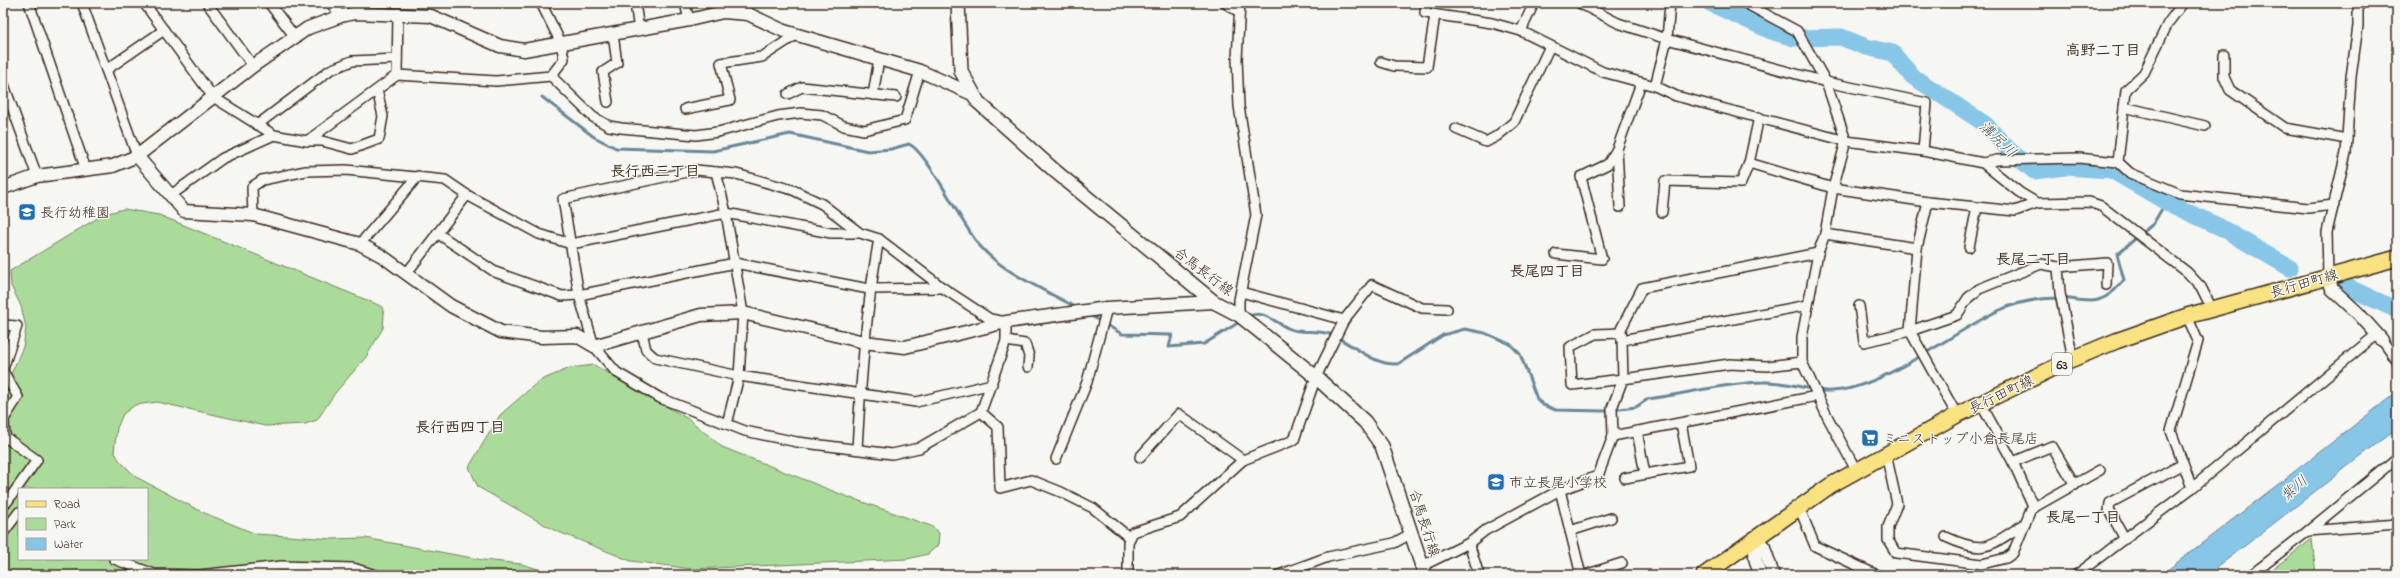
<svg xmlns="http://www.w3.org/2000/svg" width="2400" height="578" viewBox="0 0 2400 578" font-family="'Indie Flower','Klee One',sans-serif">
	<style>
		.green { fill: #abdb9b; stroke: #73825c; fill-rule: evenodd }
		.water { fill: #88c6e8; stroke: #698897 }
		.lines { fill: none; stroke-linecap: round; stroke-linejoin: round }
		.stream { stroke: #698897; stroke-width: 3 }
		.river { stroke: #88c6e8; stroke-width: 17 }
		.minor-casing { stroke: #3b2a1e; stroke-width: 12 }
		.tertiary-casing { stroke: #3b2a1e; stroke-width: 15 }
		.secondary-casing { stroke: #3b2a1e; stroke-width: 16 }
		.primary-casing { stroke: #3b2a1e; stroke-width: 18 }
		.minor { stroke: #f6f6f2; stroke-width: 9 }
		.tertiary { stroke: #f6f6f2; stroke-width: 12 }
		.secondary { stroke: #f6f6f2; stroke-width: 13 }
		.primary { stroke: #f8e281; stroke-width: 15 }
		.labels { text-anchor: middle; stroke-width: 3; stroke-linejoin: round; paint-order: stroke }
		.shield { fill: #f6f6f2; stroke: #73675e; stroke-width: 1 }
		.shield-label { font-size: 13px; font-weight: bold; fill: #3b2a1e }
		.poi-label { font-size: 14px; fill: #3b2a1e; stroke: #f6f6f2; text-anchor: start }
		.street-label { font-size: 14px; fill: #3b2a1e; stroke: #f6f6f2 }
		.neighbourhood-label { font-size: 15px; font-weight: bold; fill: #3b2a1e; stroke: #f6f6f2 }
		.water-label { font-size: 15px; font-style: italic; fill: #52595b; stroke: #f6f6f2 }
	</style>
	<rect width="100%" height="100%" fill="#f6f6f2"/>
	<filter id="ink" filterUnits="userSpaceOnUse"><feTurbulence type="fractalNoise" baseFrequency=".025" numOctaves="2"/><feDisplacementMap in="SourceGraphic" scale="8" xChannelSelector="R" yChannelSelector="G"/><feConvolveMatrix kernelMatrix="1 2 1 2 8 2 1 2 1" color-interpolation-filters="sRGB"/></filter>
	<g filter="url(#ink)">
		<g class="green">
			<path d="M124 209 159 215 374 303 382 307 384 315 383 328 366 357 335 393 317 420 305 424 265 426 157 402 135 405 123 414 117 428 114 451 119 460 136 477 202 512 256 534 333 539 365 538 483 560 521 564 559 575H3V392L23 347 26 328 21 306 11 286 10 271 104 214ZM19 489H147V559H19Z"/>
			<path d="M594 365 690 420 722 447 848 497 931 526 939 533 938 545 928 554 907 559 692 569 631 561 554 530 478 487 469 467 500 415 539 381 570 368Z"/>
			<path d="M2312 539 2316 575H2265Z"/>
		</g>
		<path class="water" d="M2397 392V428L2207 575H2161Z"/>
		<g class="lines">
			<g class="stream">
				<path d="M542 97 594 137 616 148 713 151 790 134 868 151 891 149 909 144C929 154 962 226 980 246 1003 273 1047 291 1077 308"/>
				<path d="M1088 314 1122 334 1172 335 1169 347 1204 344 1241 321"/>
				<path d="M1248 317C1262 308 1277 324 1290 329 1301 334 1318 329 1332 335 1353 344 1374 366 1398 364L1443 335 1465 329 1485 333 1510 344 1520 354 1537 399 1543 405 1556 410 1604 411 1636 407 1648 399C1686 394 1725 383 1763 382 1780 381 1795 386 1812 389"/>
				<path d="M1817 390C1870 401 1952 331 2000 310 2020 301 2040 298 2062 298 2073 299 2087 303 2098 300 2109 297 2117 288 2124 280L2117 254 2153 224 2166 202"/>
			</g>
			<g class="river">
				<path d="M1710 3 1771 31 1794 38 1841 37 1866 47 1893 53C1899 62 1905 67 1912 76L1985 124 2008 149 2034 171 2065 167 2111 170 2166 202 2220 227 2290 268"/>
				<path d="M2341 284 2397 310"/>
			</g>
			<defs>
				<g id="minor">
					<path d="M29 3 86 170"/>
					<path d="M82 3 137 156"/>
					<path d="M144 3 213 97 274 135 307 141 397 75 496 81 551 76 593 117 609 126 621 128 696 135 718 132 778 116 801 113 822 115 844 126 864 130 905 120 920 71"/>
					<path d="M207 3 253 66"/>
					<path d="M269 3 295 37"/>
					<path d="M331 3 341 16"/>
					<path d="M541 3 561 43 564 59 551 76"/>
					<path d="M635 3 639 30"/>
					<path d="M685 3 689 20"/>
					<path d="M1225 3 1239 12"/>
					<path d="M1426 3 1425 13 1492 23 1521 31 1603 72 1655 86 1676 96 1846 141 1923 151 1983 163 2019 192 2037 203"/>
					<path d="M1579 3 1618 23 1667 39 1826 82 1927 103 1923 151"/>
					<path d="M1745 3 1797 31 1826 82 1846 141 1833 188 1825 234 1818 253 1802 337V362L1827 416 1856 470"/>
					<path d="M2183 3 2168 23 2144 73 2126 90 2118 162 2130 173 2180 194 2308 208 2334 205"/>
					<path d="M355 13 358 3"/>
					<path d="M1521 31 1534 3"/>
					<path d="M2224 55V77L2230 90 2285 128 2347 139"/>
					<path d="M1381 62 1394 66 1427 67 1435 15"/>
					<path d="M106 70 164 30"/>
					<path d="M397 75 398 13"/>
					<path d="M3 82 37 176"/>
					<path d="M1655 86 1667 39 1670 3"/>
					<path d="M788 94 802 87 896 97"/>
					<path d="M873 95 879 59"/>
					<path d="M608 102 603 72 617 63 613 34"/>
					<path d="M2124 107 2205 126"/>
					<path d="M685 109 730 100 721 63 762 57 796 35"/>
					<path d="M1759 117 1749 163 1833 188 1928 202 2015 211 2037 203 2089 202 2101 206 2187 272 2201 287 2212 309"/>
					<path d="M257 125 330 70 352 61 397 59"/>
					<path d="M1456 129 1486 142 1497 136 1514 122 1550 46"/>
					<path d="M307 141H322L352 149 379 139 383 116 377 90"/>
					<path d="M1983 163 1997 160 2078 158 2118 162"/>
					<path d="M716 172 726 213 743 313 739 376 727 424"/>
					<path d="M171 195 223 158 274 135"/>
					<path d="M1928 202 1917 248 1910 331 1957 415"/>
					<path d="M1620 207 1617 149 1641 83"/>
					<path d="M1662 212 1665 181 1741 183 1749 163"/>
					<path d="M253 215 252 187 262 180 306 171 346 170 445 180 467 195 539 234 571 244 726 213 831 233H860L879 239 943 288 990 319 1006 322V341L981 412 919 448 892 454 797 442 745 431 660 398 616 372 594 346 579 295 563 199 696 170 736 174 793 190 822 204 860 233"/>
					<path d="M437 233 495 272 562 296 579 295 735 263 869 289 943 288"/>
					<path d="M1825 234 1917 248"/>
					<path d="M360 244 418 176"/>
					<path d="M1969 247 1977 207"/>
					<path d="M1556 254 1602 259 1581 177 1608 164 1617 149"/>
					<path d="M406 274 467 195"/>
					<path d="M2328 276 2327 232 2346 153 2351 77 2358 26V3"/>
					<path d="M1241 292 1344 320"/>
					<path d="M1808 305 1622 340 1621 329 1642 288 1818 253"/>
					<path d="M1859 306 1864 342 1910 331 1957 315 1968 298 1979 289 2041 264 2058 267"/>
					<path d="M1239 315V300L1256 215 1239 106 1237 59 1240 3"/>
					<path d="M2187 316 2198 341 2171 431 2192 488"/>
					<path d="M3 325 17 326 3 369"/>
					<path d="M642 332 646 350 655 358 739 376 916 402 992 384"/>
					<path d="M1622 340 1623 379 1730 364 1767 366 1802 362"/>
					<path d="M2382 340 2397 361"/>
					<path d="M1006 341 1025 344 1029 356 1028 367"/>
					<path d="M2073 359 2060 293 2058 267 2107 263 2106 285"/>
					<path d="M3 371 18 397 4 419 5 437 37 460 7 502"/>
					<path d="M1981 404 2013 462"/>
					<path d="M981 412 998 427 1000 488 1031 480 1061 492 1093 508 1130 538"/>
					<path d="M1637 431 1645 474"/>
					<path d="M1613 436 1612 408 1623 379 1572 385 1570 347 1595 334 1621 333"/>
					<path d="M857 449C861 378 866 309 879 239"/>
					<path d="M1886 454 1897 504 1888 527V540L1896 553 1982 564 2006 558 2013 553 2031 509 2100 470"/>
					<path d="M1140 457 1179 414 1243 460"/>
					<path d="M1056 459 1087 382 1107 308"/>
					<path d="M1625 478 1689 466 1681 423"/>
					<path d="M1560 490 1581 575"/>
					<path d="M1799 507 1815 546 1877 575"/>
					<path d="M2034 508 2013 462 2052 446 2075 485"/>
					<path d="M1570 531 1611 518"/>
					<path d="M2308 531 2397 524"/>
					<path d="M3 533 19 512"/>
					<path d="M1946 537C1987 556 1989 545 2025 524"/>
					<path d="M2125 539 2109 510 2110 503 2183 464"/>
					<path d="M1469 543 1479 575"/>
					<path d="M114 559 154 574 199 575 281 566 353 568 376 575"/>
					<path d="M1422 566 1469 543 1486 530 1560 490 1598 476 1613 436 1817 396"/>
					<path d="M1128 575V542L1133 532 1180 517 1243 460 1294 440 1316 377 1344 320 1372 285 1422 308 1447 309"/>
					<path d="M1279 575 1328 557 1394 543 1412 533"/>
					<path d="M1585 575 1622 563"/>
					<path d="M2076 575 2192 488 2377 334"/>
					<path d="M2251 575 2308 531 2397 458"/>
				</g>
				<g id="tertiary">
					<path d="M137 156 184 211 253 215 360 244 382 256 451 306 501 332 542 337 577 336 594 346 701 315 743 313 864 342 905 347 1006 322 1107 308 1214 302"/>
					<path d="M3 188 37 176 113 166 137 156 253 66 308 28 341 16 355 13 431 16 500 46 524 50 689 20 723 12 748 14 784 31 920 71 972 94"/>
					<path d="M2328 276 2332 289 2358 313 2382 340"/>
					<path d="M1756 538 1764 547 1773 575"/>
					<path d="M1756 538 1755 558 1760 575"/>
				</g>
				<path id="secondary" d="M958 3 961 71 978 102 1055 171 1214 302 1239 315 1274 343 1316 377 1365 422 1382 446 1425 575"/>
				<path id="primary" d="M1704 575 1831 485 1957 415 2070 360 2116 341 2187 316 2397 258"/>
			</defs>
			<use href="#minor" class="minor-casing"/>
			<use href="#tertiary" class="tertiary-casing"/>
			<use href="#secondary" class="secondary-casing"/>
			<use href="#primary" class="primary-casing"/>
			<use href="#minor" class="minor"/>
			<use href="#tertiary" class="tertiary"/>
			<use href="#secondary" class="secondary"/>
			<use href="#primary" class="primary"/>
		</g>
	</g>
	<defs>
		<symbol id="school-square" viewBox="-11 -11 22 22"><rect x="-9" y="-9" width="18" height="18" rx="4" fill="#1f6fb2" stroke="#f6f6f2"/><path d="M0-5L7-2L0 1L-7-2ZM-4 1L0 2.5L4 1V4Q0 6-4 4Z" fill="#fff"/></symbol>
		<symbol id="supermarket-square" viewBox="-11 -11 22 22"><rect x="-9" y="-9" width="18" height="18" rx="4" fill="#1f6fb2" stroke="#f6f6f2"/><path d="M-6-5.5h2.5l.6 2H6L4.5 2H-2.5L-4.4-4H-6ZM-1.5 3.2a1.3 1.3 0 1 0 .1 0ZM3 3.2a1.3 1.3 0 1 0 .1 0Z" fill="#fff"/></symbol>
	</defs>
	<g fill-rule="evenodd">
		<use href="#school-square" x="17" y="202" width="20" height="20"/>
		<use href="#supermarket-square" x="1860" y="428" width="20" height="20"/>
		<use href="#school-square" x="1486" y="472" width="20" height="20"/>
	</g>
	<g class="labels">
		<rect class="shield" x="2052" y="353" width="20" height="22" rx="3"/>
		<g class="shield-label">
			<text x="2062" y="369">63</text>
		</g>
		<g class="poi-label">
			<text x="40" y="217">長行幼稚園</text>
			<text x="1883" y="443">ミニストップ小倉長尾店</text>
			<text x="1509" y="487">市立長尾小学校</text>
		</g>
		<g class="street-label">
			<text transform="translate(1204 271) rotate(37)" y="5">合馬長行線</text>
			<text transform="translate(2304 283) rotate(-16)" y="5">長行田町線</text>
			<text transform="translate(2001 394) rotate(-26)" y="5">長行田町線</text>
			<text transform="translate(1425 523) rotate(72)" y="5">合馬長行線</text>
		</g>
		<g class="neighbourhood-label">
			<text x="2103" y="55">高野二丁目</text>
			<text x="655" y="176">長行西三丁目</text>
			<text x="2033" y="264">長尾二丁目</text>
			<text x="1547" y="276">長尾四丁目</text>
			<text x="460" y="432">長行西四丁目</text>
			<text x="2083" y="522">長尾一丁目</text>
		</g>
		<g class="water-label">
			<text transform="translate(1998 139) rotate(43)" y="5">溝尻川</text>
			<text transform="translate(2294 488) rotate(-41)" y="5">紫川</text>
		</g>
	</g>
	<rect width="2400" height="578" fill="none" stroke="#f6f6f2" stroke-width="16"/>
	<rect x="8" y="8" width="2384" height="562" fill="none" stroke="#3b2a1e" stroke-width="1.5" filter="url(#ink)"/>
	<rect x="18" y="488" width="130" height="72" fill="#f6f6f2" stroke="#aba49d"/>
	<rect x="26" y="501" width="20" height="6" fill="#f8e281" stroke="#aba49d"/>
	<text x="54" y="508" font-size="12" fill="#3b2a1e">Road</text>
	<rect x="26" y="518" width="20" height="12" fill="#abdb9b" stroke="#aba49d"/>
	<text x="54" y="528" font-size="12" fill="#3b2a1e">Park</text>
	<rect x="26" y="538" width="20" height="12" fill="#88c6e8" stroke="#aba49d"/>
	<text x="54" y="548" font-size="12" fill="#3b2a1e">Water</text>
</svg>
